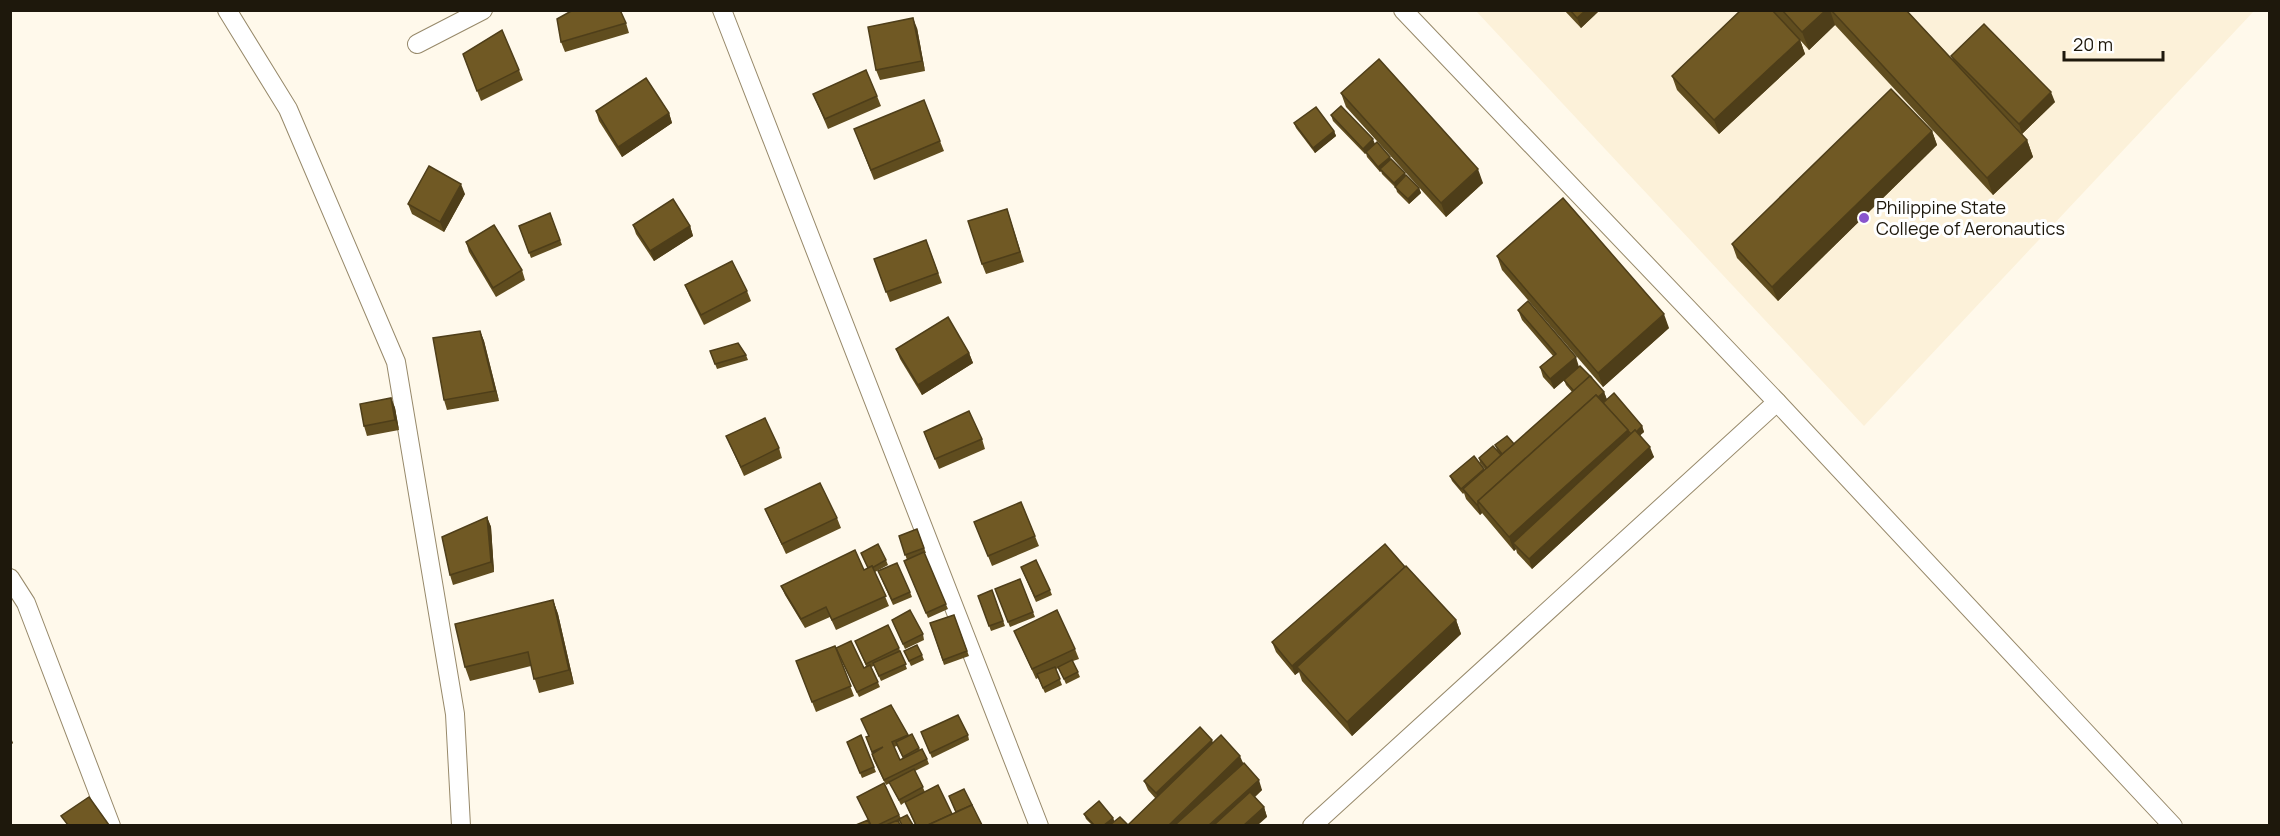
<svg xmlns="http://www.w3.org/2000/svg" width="2280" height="836" viewBox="0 0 2280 836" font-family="Manrope,sans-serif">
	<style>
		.built { fill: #fcf1d9 }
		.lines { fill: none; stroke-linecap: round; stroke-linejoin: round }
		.lane-casing { stroke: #97896a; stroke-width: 20 }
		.lane { stroke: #fff; stroke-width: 18 }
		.wall { fill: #604d1f; fill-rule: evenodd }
		.shaded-wall { fill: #4e3e19 }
		.building { fill: #705924; stroke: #4e3e19; stroke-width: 1.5 }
		.poi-dot { fill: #8955cd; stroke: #fff; stroke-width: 2 }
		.labels { text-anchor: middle; stroke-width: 6; stroke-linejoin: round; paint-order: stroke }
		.poi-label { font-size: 18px; fill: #1e180c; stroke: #fff; text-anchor: start }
	</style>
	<rect width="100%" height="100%" fill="#fff9eb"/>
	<path class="built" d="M1476 11H2254L1864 426Z"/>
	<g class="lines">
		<defs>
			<g id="lane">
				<path d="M227 10 288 109 396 362 455 714 461 826"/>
				<path d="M722 10 1039 826"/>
				<path d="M1403 10 1777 402 2173 826"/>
				<path d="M417 44 483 10"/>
				<path d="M10 578 26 603 111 826"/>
				<path d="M1312 826 1777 402"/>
			</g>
		</defs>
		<use href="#lane" class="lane-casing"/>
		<use href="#lane" class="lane"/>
	</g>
	<g class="wall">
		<path d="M1564 10H1600L1581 28Z"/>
		<path d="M1772 10H1906L1953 60 1951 56 2055 102 2022 134 2006 117 2027 140 2033 157 1993 195 1835 25 1809 50 1800 40 1805 54 1719 134 1677 90 1672 76Z"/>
		<path d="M626 23 629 33 565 52 561 42Z"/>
		<path d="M917 28 925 71 880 80 876 70Z"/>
		<path d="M463 54 519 70 523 80 481 101Z"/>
		<path d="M1341 93 1483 183 1446 217 1346 107Z"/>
		<path d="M813 94 877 96 881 106 828 129Z"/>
		<path d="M596 111 669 113 672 123 622 157 599 121Z"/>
		<path d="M1331 115 1375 144 1390 157 1391 159 1406 176 1419 188 1421 193 1409 204 1397 192 1396 188 1382 174 1381 171 1380 172 1367 157 1366 153 1365 154 1333 121Z"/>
		<path d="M1294 123 1334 131 1336 136 1315 153 1296 128Z"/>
		<path d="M1932 131 1937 145 1778 301 1737 258 1732 244Z"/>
		<path d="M858 139 940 141 944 151 874 180Z"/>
		<path d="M465 194 444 232 412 214 408 204Z"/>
		<path d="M1007 209 1024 262 986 274 982 264Z"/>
		<path d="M550 213 562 245 531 258 519 226Z"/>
		<path d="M633 225 690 226 693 236 654 261 636 234Z"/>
		<path d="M926 240 942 283 890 302 874 259Z"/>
		<path d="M466 242 522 270 525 280 496 297 469 252Z"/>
		<path d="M1497 256 1669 328 1603 387 1502 270Z"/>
		<path d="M685 285 747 291 751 301 704 325 689 295Z"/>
		<path d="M1518 310 1579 367 1604 392 1607 400 1642 426 1644 432 1640 435 1654 457 1532 569 1517 553 1516 549 1514 551 1482 513 1480 515 1466 499 1464 493 1463 494 1452 481 1450 476 1485 470V469L1480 463 1479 458 1497 450 1495 445 1514 444 1572 392 1566 385 1564 380 1569 376 1554 389 1543 377 1540 367 1553 356 1522 320Z"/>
		<path d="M480 331 484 341 499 401 447 410 444 400Z"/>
		<path d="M896 349 969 353 973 363 922 395 900 359Z"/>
		<path d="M710 351 746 355 748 360 717 369Z"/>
		<path d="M391 398 395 408 399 430 367 436 364 426Z"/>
		<path d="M924 432 982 439 985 449 939 469Z"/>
		<path d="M726 436 779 448 782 458 744 476Z"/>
		<path d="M1021 502 1039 546 992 566 978 531Z"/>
		<path d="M765 509 837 518 841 528 786 554 769 518Z"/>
		<path d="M487 517 491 527 494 572 453 585 450 575Z"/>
		<path d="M917 529 926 553H924L948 609 928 618 904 561 907 560 899 536Z"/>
		<path d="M861 553 886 560 888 565 875 572 889 606 836 630 830 617 805 628 785 595 781 586 864 570 868 568Z"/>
		<path d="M1405 567 1456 620 1461 634 1352 736 1302 681 1299 672 1295 675 1276 652 1272 642Z"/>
		<path d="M1023 572 1050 590 1052 595 1036 602Z"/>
		<path d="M880 576 910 592 912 597 893 605Z"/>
		<path d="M1020 579 1035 617 1010 627 995 589Z"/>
		<path d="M992 590 1005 626 991 631 978 596Z"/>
		<path d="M553 600 558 614 574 684 539 693 531 666 470 681 465 667Z"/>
		<path d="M954 615 969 656 944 665 930 623Z"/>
		<path d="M892 620 923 634 924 640 905 649Z"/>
		<path d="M1014 631 1075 649 1079 659 1073 661 1080 677 1066 684 1059 668 1056 669 1062 685 1045 693 1038 678 1036 679Z"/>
		<path d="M855 641 899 648 907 669 881 681 874 666 871 667 880 687 859 697 836 648 864 668 866 666Z"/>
		<path d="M835 646 854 696 816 712 796 661Z"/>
		<path d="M904 651 922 655 924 660 911 666Z"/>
		<path d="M891 705 908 736 912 734 920 750 927 759 929 764 915 771 925 792 952 814 956 813 951 801 982 825H915L905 802 901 805 890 783 886 785 873 759 872 754V753L866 737 869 736ZM897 746 903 758 900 760 894 747Z"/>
		<path d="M921 732 968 735 969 740 932 758Z"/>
		<path d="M861 735 876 772 862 778 847 742Z"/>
		<path d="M1213 743 1243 763 1262 790 1255 797 1264 807 1267 817 1156 799 1148 790 1144 781Z"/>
		<path d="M857 797 899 815 901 818 913 825H901L899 820 898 821 900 825H871Z"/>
		<path d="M1084 814 1113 818 1114 822 1128 825H1092L1086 819Z"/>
	</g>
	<g class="shaded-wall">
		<path d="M1586 10H1600L1581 28 1577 18Z"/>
		<path d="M1826 10H1830L1835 25 1809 50 1802 32Z"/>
		<path d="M913 18 917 28 925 71 922 61Z"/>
		<path d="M1800 40 1805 54 1719 134 1714 120Z"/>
		<path d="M2051 92 2055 102 2022 134 2019 124Z"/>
		<path d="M669 113 672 123 622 157 618 147Z"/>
		<path d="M1334 131 1336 136 1315 153 1313 148Z"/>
		<path d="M1932 131 1937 145 1778 301 1772 287Z"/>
		<path d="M1373 139 1375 144 1365 154 1363 149Z"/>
		<path d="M2027 140 2033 157 1993 195 1987 178Z"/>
		<path d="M1390 157 1391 162 1380 169 1381 171 1380 172 1378 167Z"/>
		<path d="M1478 169 1483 183 1446 217 1441 203Z"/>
		<path d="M1405 173 1407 178 1396 188 1394 183Z"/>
		<path d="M461 184 465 194 444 232 440 222Z"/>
		<path d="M1419 188 1421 193 1409 204 1408 199Z"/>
		<path d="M690 226 693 236 654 261 650 251Z"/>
		<path d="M1664 314 1669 328 1603 387 1598 373Z"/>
		<path d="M480 331 484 341 499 401 495 391Z"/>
		<path d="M969 353 973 363 922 395 918 385Z"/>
		<path d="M1576 357 1579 367 1554 389 1550 379Z"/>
		<path d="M1604 392 1608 402 1486 510Z"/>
		<path d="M391 398 395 408 399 430 395 420Z"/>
		<path d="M1642 426 1644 432 1634 441 1632 436Z"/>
		<path d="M1628 430 1633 444 1513 543 1516 549 1514 551 1509 537Z"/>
		<path d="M1650 447 1654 457 1532 569 1529 559Z"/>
		<path d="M1478 504 1482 513 1480 515 1477 505Z"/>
		<path d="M487 517 491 527 494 572 491 562Z"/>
		<path d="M1405 567 1301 671 1297 667 1299 672 1295 675 1292 666Z"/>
		<path d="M553 600 558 614 574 684 569 670Z"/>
		<path d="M1456 620 1461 634 1352 736 1347 722Z"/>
		<path d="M10 735 13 743 10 746Z"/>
		<path d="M1212 740 1216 750 1160 803 1156 793Z"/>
		<path d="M1240 756 1244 765 1182 825H1169Z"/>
		<path d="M1259 780 1262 790 1224 825H1209Z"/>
		<path d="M1264 807 1267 817 1258 825H1244Z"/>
		<path d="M1113 818 1115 823 1112 825H1104Z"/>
	</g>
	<g class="building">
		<path d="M573 10H620L626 23 561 42 557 19Z"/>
		<path d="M1570 10H1586L1577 18Z"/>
		<path d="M1741 10H1772L1800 40 1714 120 1672 76Z"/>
		<path d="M1782 10H1826L1802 32Z"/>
		<path d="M1831 10H1906L2027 140 1987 178Z"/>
		<path d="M913 18 922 61 876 70 868 27Z"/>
		<path d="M1984 24 2051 92 2019 124 1951 56Z"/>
		<path d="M502 30 519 70 477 91 463 54Z"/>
		<path d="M1379 59 1478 169 1441 203 1341 93Z"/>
		<path d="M866 70 877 96 825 119 813 94Z"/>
		<path d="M646 78 669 113 618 147 596 111Z"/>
		<path d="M1891 89 1932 131 1772 287 1732 244Z"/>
		<path d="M924 100 940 141 871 170 854 129Z"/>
		<path d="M1341 106 1373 139 1363 149 1331 115Z"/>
		<path d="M1316 107 1334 131 1313 148 1294 123Z"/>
		<path d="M1377 142 1390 157 1378 167 1366 152Z"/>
		<path d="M1391 159 1405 173 1394 183 1380 169Z"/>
		<path d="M429 166 461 184 440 222 408 204Z"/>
		<path d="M1406 175 1419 188 1408 199 1395 187Z"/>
		<path d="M1563 198 1664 314 1598 373 1497 256Z"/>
		<path d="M673 199 690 226 650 251 633 225Z"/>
		<path d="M1007 209 1020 252 982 264 968 221Z"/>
		<path d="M550 213 560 240 529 253 519 226Z"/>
		<path d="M494 225 522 270 493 288 466 242Z"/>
		<path d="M926 240 938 273 886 292 874 259Z"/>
		<path d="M732 261 747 291 701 315 685 285Z"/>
		<path d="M1528 301 1576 357 1550 379 1540 367 1556 354 1518 310Z"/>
		<path d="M948 317 969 353 918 385 896 349Z"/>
		<path d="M480 331 495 391 444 400 433 338Z"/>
		<path d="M738 343 746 355 715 364 710 351Z"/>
		<path d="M1580 366 1592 378 1590 376 1574 391 1564 380Z"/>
		<path d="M1590 376 1604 392 1598 397 1596 395 1478 501V504L1477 505 1463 489Z"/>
		<path d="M1614 393 1642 426 1636 432 1635 430 1631 434 1603 403Z"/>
		<path d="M1596 395 1628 430 1509 537 1478 501Z"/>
		<path d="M391 398 395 420 364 426 360 404Z"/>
		<path d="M969 411 982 439 935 459 924 432Z"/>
		<path d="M765 418 779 448 741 467 726 436Z"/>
		<path d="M1635 430 1650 447 1529 559 1513 543Z"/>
		<path d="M1507 436 1514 444 1502 454 1495 445Z"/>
		<path d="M1493 446 1501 455 1487 468 1479 458Z"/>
		<path d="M1474 456 1484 469 1461 489 1450 476Z"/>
		<path d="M820 483 837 518 782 544 765 509Z"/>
		<path d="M1021 502 1035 536 988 556 974 522Z"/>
		<path d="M487 517 491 562 450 575 442 537Z"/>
		<path d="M917 529 924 548 905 555 899 536Z"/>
		<path d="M878 544 886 560 872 568V566L868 568 861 553Z"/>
		<path d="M1385 544 1405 567 1292 666 1272 642Z"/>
		<path d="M855 550 864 570 872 566 886 596 832 620 826 607 801 619 781 586Z"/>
		<path d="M924 552 946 604 926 613 904 561Z"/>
		<path d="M1036 560 1050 590 1035 597 1021 567Z"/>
		<path d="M897 563 910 592 892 600 878 571Z"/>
		<path d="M1406 566 1456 620 1347 722 1297 667Z"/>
		<path d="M1020 579 1033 612 1008 622 995 589Z"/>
		<path d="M992 590 1003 621 989 626 978 596Z"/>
		<path d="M553 600 569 670 534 679 528 652 465 667 455 624Z"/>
		<path d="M910 610 923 634 903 644 892 620Z"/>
		<path d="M1057 610 1075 649 1032 669 1014 631Z"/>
		<path d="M954 615 967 651 943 660 930 623Z"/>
		<path d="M888 625 899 648 866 664 855 641Z"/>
		<path d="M851 641 864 668 870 665 878 682 857 692 836 648Z"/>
		<path d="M917 645 922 655 909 661 904 651Z"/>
		<path d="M835 646 851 686 812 702 796 661Z"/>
		<path d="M900 651 906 664 879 676 873 663Z"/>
		<path d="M1072 660 1078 672 1064 679 1058 667Z"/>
		<path d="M1055 667 1060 679 1043 688 1037 674Z"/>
		<path d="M891 705 908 735 892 742 900 760 922 749 927 759 884 780 872 754 883 747 872 752 866 737 869 736 861 719Z"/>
		<path d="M958 715 968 735 930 753 921 732Z"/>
		<path d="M1200 727 1212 740 1156 793 1144 781Z"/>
		<path d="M912 734 919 748 903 757 896 742Z"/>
		<path d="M861 735 874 767 860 773 847 742Z"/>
		<path d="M1221 735 1240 756 1169 825H1128Z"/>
		<path d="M1244 763 1259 780 1209 825H1175Z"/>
		<path d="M914 769 923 787 899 800 889 782Z"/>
		<path d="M884 783 899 815 878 825H871L857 797Z"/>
		<path d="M938 785 952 814 928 825H916L905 802Z"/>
		<path d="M964 789 972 805 956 812 949 796Z"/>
		<path d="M1250 792 1264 807 1244 825H1214Z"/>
		<path d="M89 797 109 825H68L61 816Z"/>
		<path d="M1099 801 1113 818 1104 825H1094L1084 814Z"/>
		<path d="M972 805 982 825H928Z"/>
		<path d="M907 815 913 825H902L899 819Z"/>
		<path d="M1120 817 1128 825H1110Z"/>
		<path d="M868 820 870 825H856Z"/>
		<path d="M898 820 900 825H886Z"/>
	</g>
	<circle class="poi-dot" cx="1864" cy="218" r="6"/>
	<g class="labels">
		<g class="poi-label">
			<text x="1876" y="214">Philippine State<tspan x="1876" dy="21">College of Aeronautics</tspan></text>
		</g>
	</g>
	<rect width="2280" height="836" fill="none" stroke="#1e180c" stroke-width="24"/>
	<path d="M2064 51v9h99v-9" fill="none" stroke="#1e180c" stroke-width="3"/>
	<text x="2073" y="51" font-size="18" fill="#1e180c" stroke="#ffffff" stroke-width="4.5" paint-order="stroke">20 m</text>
</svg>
